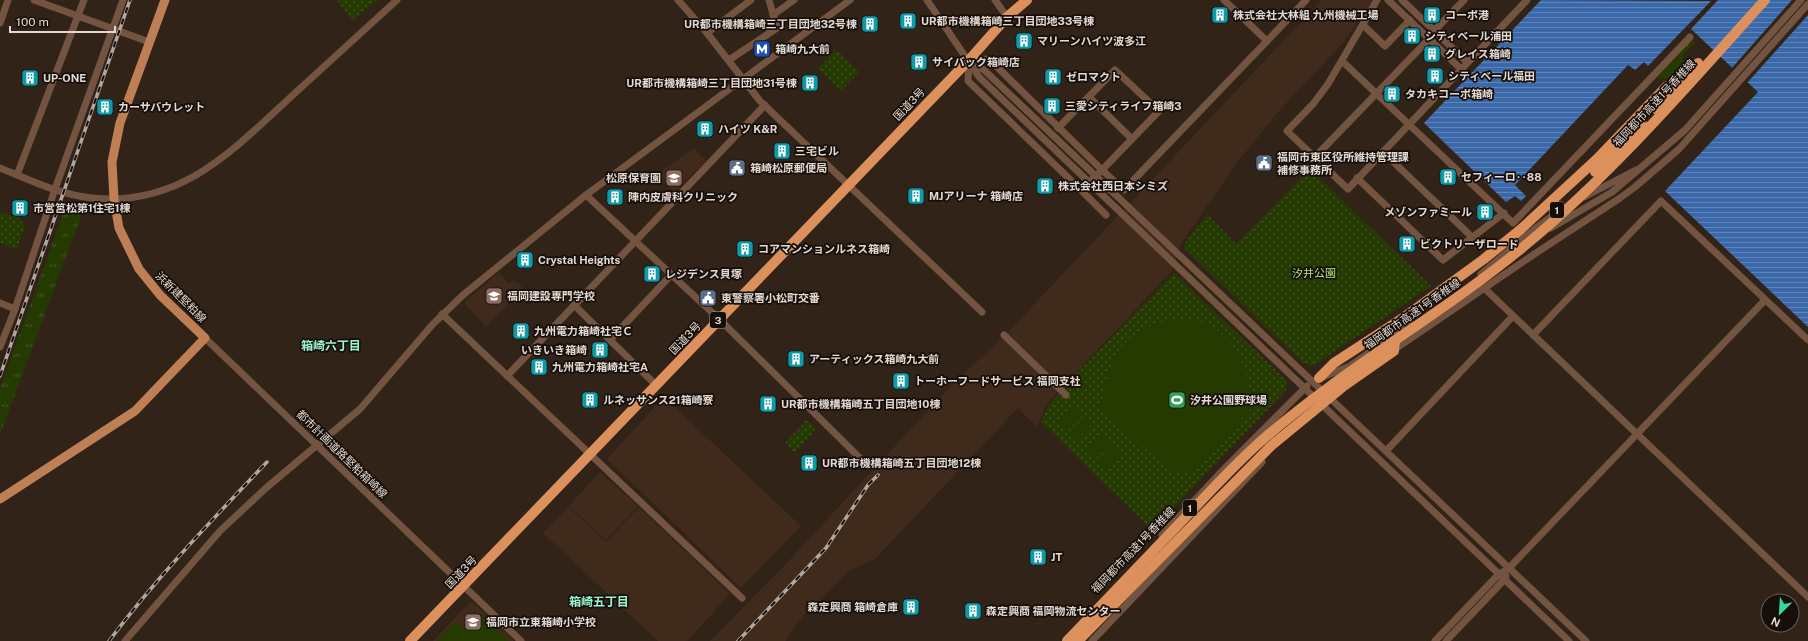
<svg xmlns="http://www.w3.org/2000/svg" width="1808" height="641" viewBox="0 0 1808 641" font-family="'Public Sans','Noto Sans JP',sans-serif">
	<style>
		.built { fill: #3f2a1c }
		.grass { fill: url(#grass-tufts) }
		.park { fill: url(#park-dots) }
		.garden { fill: #243a00 }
		.water { fill: url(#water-rules) }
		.pier { fill: #322319 }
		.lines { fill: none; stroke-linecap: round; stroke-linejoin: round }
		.minor { stroke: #735440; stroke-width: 7 }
		.major { stroke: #be7f54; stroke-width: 9 }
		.highway { stroke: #dc905b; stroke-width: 10 }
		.rail-casing { stroke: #b2a69f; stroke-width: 3.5 }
		.rail { stroke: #150e09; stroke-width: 2; stroke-dasharray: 6; stroke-linecap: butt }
		.labels { text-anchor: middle; stroke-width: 3.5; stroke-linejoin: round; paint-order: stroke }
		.shield { fill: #150e09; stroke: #a59b96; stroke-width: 1 }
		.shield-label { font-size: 10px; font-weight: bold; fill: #e3d8d2 }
		.poi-label { font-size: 11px; font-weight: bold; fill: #e3d8d2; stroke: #150e09; text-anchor: start }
		.street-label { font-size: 11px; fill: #e3d8d2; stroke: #150e09 }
		.park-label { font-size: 11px; fill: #b3e379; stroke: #150e09 }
		.neighbourhood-label { font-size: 12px; font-weight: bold; fill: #99f3d0; stroke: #150e09 }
	</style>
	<defs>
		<pattern id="grass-tufts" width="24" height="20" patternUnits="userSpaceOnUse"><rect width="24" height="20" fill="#243a00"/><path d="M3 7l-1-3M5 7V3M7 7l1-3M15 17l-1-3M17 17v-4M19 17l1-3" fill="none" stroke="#445624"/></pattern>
		<pattern id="park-dots" width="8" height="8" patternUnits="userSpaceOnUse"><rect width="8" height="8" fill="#243a00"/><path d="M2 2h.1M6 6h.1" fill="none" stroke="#445624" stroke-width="1.8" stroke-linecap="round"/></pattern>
		<pattern id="water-rules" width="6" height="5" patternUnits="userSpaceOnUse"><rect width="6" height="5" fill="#3b68a9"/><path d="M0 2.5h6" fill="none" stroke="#6184b8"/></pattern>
	</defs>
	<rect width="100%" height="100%" fill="#322319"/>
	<g class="built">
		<path d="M1322 0H1373L1342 44 1278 112 1236 164 1181 244 1172 271 1046 405 1037 427 1018 408 875 559 850 570 804 615 785 641H710L783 567 948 389 1008 332Z"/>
		<path d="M694 148 706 161 674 192 656 175Z"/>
		<path d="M499 272 509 284 514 280 523 288 486 327 464 303Z"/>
		<path d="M664 397 801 526 741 588 607 459Z"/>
		<path d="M600 472 638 506 606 540 569 506Z"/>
		<path d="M568 507 606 542 639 507 730 594 687 641H658L543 533Z"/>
		<path d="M469 603H474L514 641H433Z"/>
	</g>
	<g class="grass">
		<path d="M1692 39 1695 42 1683 56V63L1668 78 1658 79 1659 75Z"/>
		<path d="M67 203 84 209 0 435V388Z"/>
	</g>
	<g class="park">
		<path d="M337 0H377L352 20Z"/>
		<path d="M836 49 859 72 841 91 818 68Z"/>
		<path d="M1310 169 1431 286 1313 366 1303 363 1183 247 1196 227 1208 215 1236 244Z"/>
		<path d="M0 212 20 219 25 226 17 249 0 243Z"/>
		<path d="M1174 273 1286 380V390L1152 530 1041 422 1048 406 1072 378Z"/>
		<path d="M807 420 816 429 795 452 785 443Z"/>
	</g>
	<g class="garden">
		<path d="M1179 320C1188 320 1199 320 1207 324 1235 337 1246 364 1250 393L1249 395 1255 405 1192 472 1171 473 1101 408C1107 359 1125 323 1179 320Z"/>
		<path d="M1073 404 1081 412 1064 430 1056 423Z"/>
		<path d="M1085 415 1093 423 1076 441 1068 433Z"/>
		<path d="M1102 433 1110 440 1093 458 1085 451Z"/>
		<path d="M1113 442 1123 452 1106 470 1096 461Z"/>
		<path d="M482 615 509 641H437L456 621 467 630Z"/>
	</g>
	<g class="water">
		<path d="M1541 0 1711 1 1648 66 1644 62 1635 70 1628 65 1515 185 1526 196 1521 201 1515 196 1506 202 1424 123Z"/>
		<path d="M1718 0H1808V327L1665 191 1758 92 1691 29Z"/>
	</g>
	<path class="pier" d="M1792 0H1808V15L1747 83 1731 69Z"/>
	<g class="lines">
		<g class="minor">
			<path d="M34 0 149 42"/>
			<path d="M678 0 707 33 760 101 982 312"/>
			<path d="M927 0 979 77 1569 641"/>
			<path d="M995 0 1007 17"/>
			<path d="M1224 0 1267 41 1306 0"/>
			<path d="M1377 0 1328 84 1313 104 1287 131 1348 189 1527 0"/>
			<path d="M1388 0 1461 69"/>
			<path d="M1402 0 1467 62"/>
			<path d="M773 15 794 0"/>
			<path d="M0 23 8 0"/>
			<path d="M1363 25 1385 46 1410 20"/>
			<path d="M1434 31 1464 0"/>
			<path d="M707 33 751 0"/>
			<path d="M989 59 1102 170 1081 190 968 81 969 60Z"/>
			<path d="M729 60 777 28 769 0"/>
			<path d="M970 61 984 70 1586 641"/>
			<path d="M1342 61 1513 223 1690 37"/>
			<path d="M1089 97 1132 139"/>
			<path d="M1058 128 1115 70 1159 111 1102 170 1124 190 1267 41"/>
			<path d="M1383 152 1473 238"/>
			<path d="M1314 158 1429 39"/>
			<path d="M0 168C30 180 60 195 92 198 182 207 234 149 294 94 328 63 363 31 397 0"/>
			<path d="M17 175 84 0"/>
			<path d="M1357 178 1443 260 1504 213"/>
			<path d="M1081 190 1106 215"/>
			<path d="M586 195 719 319 868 466"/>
			<path d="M1584 197 1636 170"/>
			<path d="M1551 228 1612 192 1685 130 1801 0"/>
			<path d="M1481 274C1506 254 1528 232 1554 215"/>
			<path d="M1482 286 1808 597"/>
			<path d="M0 303 15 309 0 347"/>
			<path d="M574 305 656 385"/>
			<path d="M15 309 55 189 123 0"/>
			<path d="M442 314 742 598"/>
			<path d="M1004 335 1066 395"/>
			<path d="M1533 335 1661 201 1808 340"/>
			<path d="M205 338 521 641"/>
			<path d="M610 340 671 275"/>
			<path d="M1392 351 1533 255 1620 198 1635 187 1679 149 1808 4"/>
			<path d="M507 376 765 105"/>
			<path d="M1323 377 1350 366 1411 324"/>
			<path d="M1386 451 1513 316"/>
			<path d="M1162 535 1227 466 1307 386"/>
			<path d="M125 641 220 531 266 488 360 409 433 324 463 295 586 195 850 0"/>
			<path d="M1092 641 1262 462"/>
			<path d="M1435 641 1498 575 1509 568 1765 300"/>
			<path d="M1446 641 1504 580 1506 576"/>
		</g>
		<path class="major" d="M0 499 135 411 205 338 160 295 139 269 119 228 114 199 112 162 120 123 165 0"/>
		<g class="highway">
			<path d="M1656 109 1698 63"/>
			<path d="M1595 172 1642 123"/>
			<path d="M1319 378 1334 363 1403 318 1484 259 1520 230 1597 159 1667 86"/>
			<path d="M410 641 969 60 1007 17 1027 0"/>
			<path d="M1067 641C1104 602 1142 563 1179 524 1206 496 1231 468 1260 442 1344 368 1443 314 1528 243 1615 171 1690 83 1765 0"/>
			<path d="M1078 641 1271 446 1344 386 1394 351 1395 340"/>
		</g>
		<defs>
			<g id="rail">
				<path d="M0 376 130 0"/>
				<path d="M109 641C157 577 212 520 267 462"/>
				<path d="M738 641 826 548 868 485 878 475"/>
			</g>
		</defs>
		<use href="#rail" class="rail-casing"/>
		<use href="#rail" class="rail"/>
	</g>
	<defs>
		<symbol id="building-square" viewBox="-11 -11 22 22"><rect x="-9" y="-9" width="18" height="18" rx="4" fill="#0f9aa8" stroke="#150e09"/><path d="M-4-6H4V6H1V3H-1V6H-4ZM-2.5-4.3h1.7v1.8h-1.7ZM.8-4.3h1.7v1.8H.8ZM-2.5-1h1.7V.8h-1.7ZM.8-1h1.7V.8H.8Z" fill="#fff"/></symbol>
		<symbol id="metro-square" viewBox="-11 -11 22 22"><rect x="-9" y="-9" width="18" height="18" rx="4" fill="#1a4fb4" stroke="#150e09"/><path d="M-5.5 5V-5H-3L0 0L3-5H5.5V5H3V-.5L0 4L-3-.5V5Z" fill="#fff"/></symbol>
		<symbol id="civic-square" viewBox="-11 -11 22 22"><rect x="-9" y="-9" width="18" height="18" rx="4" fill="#5c6f8a" stroke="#150e09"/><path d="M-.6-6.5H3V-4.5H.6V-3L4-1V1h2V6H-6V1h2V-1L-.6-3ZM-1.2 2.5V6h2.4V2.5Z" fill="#fff"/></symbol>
		<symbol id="school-square" viewBox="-11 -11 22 22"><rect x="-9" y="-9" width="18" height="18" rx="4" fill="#8d6e63" stroke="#150e09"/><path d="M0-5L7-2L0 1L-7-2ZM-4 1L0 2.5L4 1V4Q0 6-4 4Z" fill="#fff"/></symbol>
		<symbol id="university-square" viewBox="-11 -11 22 22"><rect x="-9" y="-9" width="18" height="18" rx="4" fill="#8d6e63" stroke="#150e09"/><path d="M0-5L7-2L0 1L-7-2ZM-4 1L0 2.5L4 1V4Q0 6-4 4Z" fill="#fff"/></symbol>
		<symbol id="stadium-square" viewBox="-11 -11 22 22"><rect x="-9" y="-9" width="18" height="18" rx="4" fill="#2e9e5b" stroke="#150e09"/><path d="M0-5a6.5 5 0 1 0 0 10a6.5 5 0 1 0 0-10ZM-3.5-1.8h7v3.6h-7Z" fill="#fff"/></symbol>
	</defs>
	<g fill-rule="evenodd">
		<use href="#building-square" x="1210" y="5" width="20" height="20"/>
		<use href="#building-square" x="1422" y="5" width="20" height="20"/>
		<use href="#building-square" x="898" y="11" width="20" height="20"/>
		<use href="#building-square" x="860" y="14" width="20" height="20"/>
		<use href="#building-square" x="1402" y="26" width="20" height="20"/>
		<use href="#building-square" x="1014" y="31" width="20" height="20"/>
		<use href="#metro-square" x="752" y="39" width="20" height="20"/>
		<use href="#building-square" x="1422" y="44" width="20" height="20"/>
		<use href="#building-square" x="909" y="52" width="20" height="20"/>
		<use href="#building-square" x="1425" y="66" width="20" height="20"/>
		<use href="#building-square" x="1043" y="67" width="20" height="20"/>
		<use href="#building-square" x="20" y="68" width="20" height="20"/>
		<use href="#building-square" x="800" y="73" width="20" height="20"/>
		<use href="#building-square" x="1382" y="84" width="20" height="20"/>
		<use href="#building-square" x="1042" y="96" width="20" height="20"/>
		<use href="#building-square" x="95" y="97" width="20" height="20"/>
		<use href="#building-square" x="695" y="119" width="20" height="20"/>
		<use href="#building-square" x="772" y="141" width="20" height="20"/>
		<use href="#civic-square" x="1254" y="153" width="20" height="20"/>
		<use href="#civic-square" x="727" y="158" width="20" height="20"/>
		<use href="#building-square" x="1438" y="167" width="20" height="20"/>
		<use href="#school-square" x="664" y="168" width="20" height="20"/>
		<use href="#building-square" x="1035" y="176" width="20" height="20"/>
		<use href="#building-square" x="906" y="186" width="20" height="20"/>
		<use href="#building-square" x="605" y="187" width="20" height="20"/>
		<use href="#building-square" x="10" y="198" width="20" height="20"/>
		<use href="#building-square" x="1475" y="202" width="20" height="20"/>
		<use href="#building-square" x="1397" y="234" width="20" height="20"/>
		<use href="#building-square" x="735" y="239" width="20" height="20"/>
		<use href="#building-square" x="515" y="250" width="20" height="20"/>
		<use href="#building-square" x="642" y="264" width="20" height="20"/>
		<use href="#university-square" x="484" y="286" width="20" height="20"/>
		<use href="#civic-square" x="698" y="288" width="20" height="20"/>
		<use href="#building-square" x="511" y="321" width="20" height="20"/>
		<use href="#building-square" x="590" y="340" width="20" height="20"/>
		<use href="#building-square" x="786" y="349" width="20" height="20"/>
		<use href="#building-square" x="529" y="357" width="20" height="20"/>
		<use href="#building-square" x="891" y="371" width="20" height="20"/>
		<use href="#building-square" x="580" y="390" width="20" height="20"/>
		<use href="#stadium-square" x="1167" y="390" width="20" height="20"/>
		<use href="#building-square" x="758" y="394" width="20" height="20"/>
		<use href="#building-square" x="799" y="453" width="20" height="20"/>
		<use href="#building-square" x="1028" y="547" width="20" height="20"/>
		<use href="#building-square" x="901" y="597" width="20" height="20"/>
		<use href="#building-square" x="963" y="601" width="20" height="20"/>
		<use href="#school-square" x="463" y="612" width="20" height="20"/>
	</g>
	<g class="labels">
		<g class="shield">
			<rect x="1550" y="202" width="14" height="16" rx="3"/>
			<rect x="710" y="312" width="16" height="16" rx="3"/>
			<rect x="1183" y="500" width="14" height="16" rx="3"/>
		</g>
		<g class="shield-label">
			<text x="1557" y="214">1</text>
			<text x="718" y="324">3</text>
			<text x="1190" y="512">1</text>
		</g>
		<g class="poi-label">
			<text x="1233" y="19">株式会社大林組 九州機械工場</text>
			<text x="1445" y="19">コーポ港</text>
			<text x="921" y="25">UR都市機構箱崎三丁目団地33号棟</text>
			<text x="857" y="28" text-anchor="end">UR都市機構箱崎三丁目団地32号棟</text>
			<text x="1425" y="40">シティベール浦田</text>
			<text x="1037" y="45">マリーンハイツ波多江</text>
			<text x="775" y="53">箱崎九大前</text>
			<text x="1445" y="58">グレイス箱崎</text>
			<text x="932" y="66">サイバック箱崎店</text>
			<text x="1448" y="80">シティベール福田</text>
			<text x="1066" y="81">ゼロマクト</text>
			<text x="43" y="82">UP-ONE</text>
			<text x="797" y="87" text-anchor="end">UR都市機構箱崎三丁目団地31号棟</text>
			<text x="1405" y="98">タカキコーポ箱崎</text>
			<text x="1065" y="110">三愛シティライフ箱崎3</text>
			<text x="118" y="111">カーサバウレット</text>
			<text x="718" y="133">ハイツ K&amp;R</text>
			<text x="795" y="155">三宅ビル</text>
			<text x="1277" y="161">福岡市東区役所維持管理課<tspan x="1277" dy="13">補修事務所</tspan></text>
			<text x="750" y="172">箱崎松原郵便局</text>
			<text x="1461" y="181">セフィーロ‥88</text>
			<text x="661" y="182" text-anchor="end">松原保育園</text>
			<text x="1058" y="190">株式会社西日本シミズ</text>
			<text x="929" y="200">MJアリーナ 箱崎店</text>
			<text x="628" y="201">陣内皮膚科クリニック</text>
			<text x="33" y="212">市営筥松第1住宅1棟</text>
			<text x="1472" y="216" text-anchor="end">メゾンファミール</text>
			<text x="1420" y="248">ビクトリーザロード</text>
			<text x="758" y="253">コアマンションルネス箱崎</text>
			<text x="538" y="264">Crystal Heights</text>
			<text x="665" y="278">レジデンス貝塚</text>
			<text x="507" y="300">福岡建設専門学校</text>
			<text x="721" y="302">東警察署小松町交番</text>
			<text x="534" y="335">九州電力箱崎社宅Ｃ</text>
			<text x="587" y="354" text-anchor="end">いきいき箱崎</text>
			<text x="809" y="363">アーティックス箱崎九大前</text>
			<text x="552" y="371">九州電力箱崎社宅A</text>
			<text x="914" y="385">トーホーフードサービス 福岡支社</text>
			<text x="603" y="404">ルネッサンス21箱崎寮</text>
			<text x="1190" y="404">汐井公園野球場</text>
			<text x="781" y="408">UR都市機構箱崎五丁目団地10棟</text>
			<text x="822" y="467">UR都市機構箱崎五丁目団地12棟</text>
			<text x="1051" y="561">JT</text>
			<text x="898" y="611" text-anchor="end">森定興商 箱崎倉庫</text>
			<text x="986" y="615">森定興商 福岡物流センター</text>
			<text x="486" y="626">福岡市立東箱崎小学校</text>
		</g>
		<g class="street-label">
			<text transform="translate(1654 103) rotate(-47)" y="4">福岡都市高速1号香椎線</text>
			<text transform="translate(909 104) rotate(-46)" y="4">国道3号</text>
			<text transform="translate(181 297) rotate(45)" y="4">浜新建堅粕線</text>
			<text transform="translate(1412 314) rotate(-35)" y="4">福岡都市高速1号香椎線</text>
			<text transform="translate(685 338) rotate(-46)" y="4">国道3号</text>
			<text transform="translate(342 454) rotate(44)" y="4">都市計画道路堅粕箱崎線</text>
			<text transform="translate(1133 550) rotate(-46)" y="4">福岡都市高速1号香椎線</text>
			<text transform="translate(461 572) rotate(-46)" y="4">国道3号</text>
		</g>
		<g class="park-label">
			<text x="1314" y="277">汐井公園</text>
		</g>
		<g class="neighbourhood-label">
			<text x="331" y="350">箱崎六丁目</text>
			<text x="599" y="606">箱崎五丁目</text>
		</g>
	</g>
	<g transform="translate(1780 613) rotate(205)"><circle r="19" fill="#150e09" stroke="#675f59"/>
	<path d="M0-3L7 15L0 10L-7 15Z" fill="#3bd4a4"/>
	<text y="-6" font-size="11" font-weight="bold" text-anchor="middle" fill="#e3d8d2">N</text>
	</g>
	<path d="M10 26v6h105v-6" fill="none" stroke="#e3d8d2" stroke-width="2"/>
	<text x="16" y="26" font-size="12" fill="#e3d8d2" stroke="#150e09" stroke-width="3" paint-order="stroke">100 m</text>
</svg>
